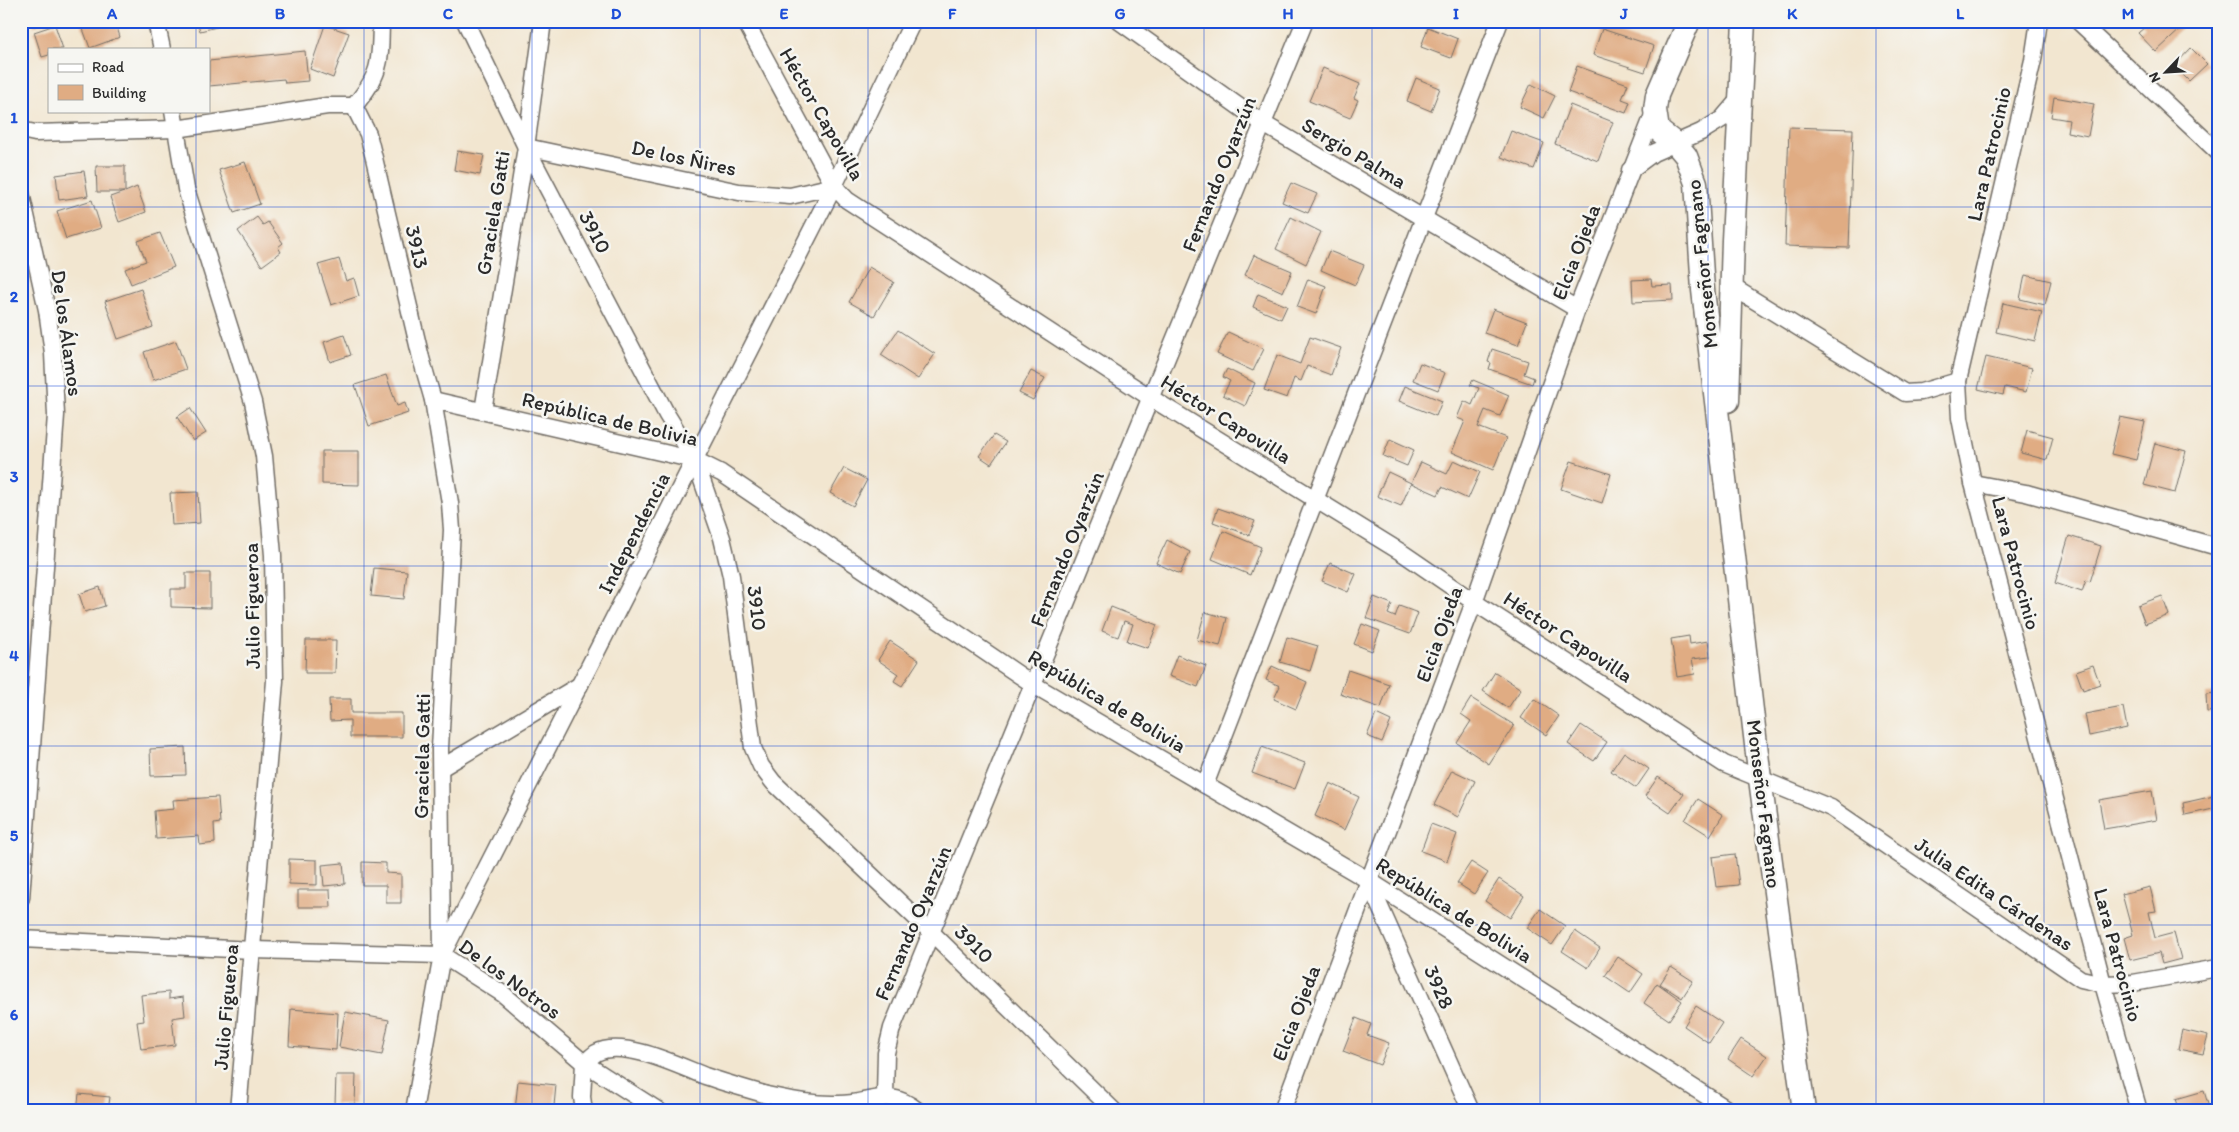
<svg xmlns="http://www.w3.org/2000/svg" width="2239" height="1132" viewBox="0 0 2239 1132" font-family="Itim,sans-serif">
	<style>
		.building { fill: #e0ac83 }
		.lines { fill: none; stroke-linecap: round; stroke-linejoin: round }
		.street-casing { stroke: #716c65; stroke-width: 19 }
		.secondary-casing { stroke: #716c65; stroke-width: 25 }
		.street { stroke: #fff; stroke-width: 16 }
		.secondary { stroke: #fff; stroke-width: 22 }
		.grid { fill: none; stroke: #1d4ed8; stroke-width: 1; stroke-opacity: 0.55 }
		.labels { text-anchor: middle; stroke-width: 5; stroke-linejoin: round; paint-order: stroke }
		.street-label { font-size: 21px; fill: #2b2b2b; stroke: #f6f6f2 }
		.neatline { fill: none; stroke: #1d4ed8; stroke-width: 2 }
		.grid-label { font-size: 16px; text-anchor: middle; font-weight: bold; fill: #1d4ed8 }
	</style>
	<rect width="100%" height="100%" fill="#f6f6f2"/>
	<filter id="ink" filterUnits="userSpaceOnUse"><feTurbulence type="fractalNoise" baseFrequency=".02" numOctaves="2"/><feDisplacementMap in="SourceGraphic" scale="10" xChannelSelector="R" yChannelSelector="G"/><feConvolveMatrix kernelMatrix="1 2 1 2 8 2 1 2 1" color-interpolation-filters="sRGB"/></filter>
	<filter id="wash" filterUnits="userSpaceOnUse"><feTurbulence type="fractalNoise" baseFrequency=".0096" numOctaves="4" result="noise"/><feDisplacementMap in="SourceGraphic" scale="20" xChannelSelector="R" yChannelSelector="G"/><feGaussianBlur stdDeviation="1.12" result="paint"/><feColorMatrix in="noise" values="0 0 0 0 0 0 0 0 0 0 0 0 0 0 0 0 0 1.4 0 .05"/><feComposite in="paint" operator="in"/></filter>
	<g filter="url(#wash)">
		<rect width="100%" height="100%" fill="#f2e6d0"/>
		<g id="blocks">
			<g class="building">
				<path d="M32 21H48V22L34 26Z"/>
				<path d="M80 21H115L120 37 90 48Z"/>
				<path d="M197 21H224L225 25 200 31Z"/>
				<path d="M2141 21H2179L2184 26 2156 52 2138 33 2145 27Z"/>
				<path d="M55 25 63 49H49V55L42 57 34 32Z"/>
				<path d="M325 25 349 33 333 78 310 69Z"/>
				<path d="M1428 27 1458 39 1451 58 1421 47Z"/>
				<path d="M1602 29 1654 46 1645 72 1593 55Z"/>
				<path d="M2191 48 2207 64 2189 81 2174 66Z"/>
				<path d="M305 51 308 81 285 83 284 79 209 86V61Z"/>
				<path d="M1577 66 1628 84 1622 99 1630 102 1626 113 1568 92Z"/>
				<path d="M1323 68 1360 84 1354 98 1358 100 1350 118 1309 101Z"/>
				<path d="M1416 78 1440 88 1431 111 1407 101Z"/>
				<path d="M1531 84 1555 96 1544 118 1520 107Z"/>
				<path d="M2054 97 2094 104 2088 136 2067 132 2069 120 2051 117Z"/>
				<path d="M1570 105 1613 122 1598 161 1555 144Z"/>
				<path d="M1789 127 1853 129 1849 248 1785 246Z"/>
				<path d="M1511 131 1544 143 1534 169 1501 157Z"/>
				<path d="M457 151 484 155 480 175 454 170Z"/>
				<path d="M245 162 260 204 234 213 219 170Z"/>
				<path d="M96 166H125V192L137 187 146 212 119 222 110 197 124 192H97Z"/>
				<path d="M84 171 88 196 59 200 56 175Z"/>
				<path d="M1291 183 1317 194 1308 213 1282 202Z"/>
				<path d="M92 200 101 228 66 239 57 211Z"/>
				<path d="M257 217 263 225 268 222 283 243 278 247 281 252 262 266 238 231Z"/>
				<path d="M1291 217 1321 232 1306 264 1276 249Z"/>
				<path d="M160 233 174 267 131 284 125 269 146 261 138 241Z"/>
				<path d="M1329 251 1364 265 1355 285 1321 270Z"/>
				<path d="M1254 255 1292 271 1283 292 1245 275Z"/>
				<path d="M339 259 346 281 354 278 359 296 331 305 318 265Z"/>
				<path d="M869 267 894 282 874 316 849 302Z"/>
				<path d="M2025 275 2051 281 2045 305 2020 299Z"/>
				<path d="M1308 279 1326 286 1316 314 1297 307Z"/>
				<path d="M1651 279 1652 286 1672 285 1673 300 1633 302 1632 280Z"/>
				<path d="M141 289 153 327 118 339 105 301Z"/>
				<path d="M1258 294 1287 306 1281 319 1253 307Z"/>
				<path d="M2003 303 2042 312 2035 341 1996 332Z"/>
				<path d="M1493 309 1527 322 1518 345 1484 333Z"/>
				<path d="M21 320 26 335 21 336Z"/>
				<path d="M898 330 935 354 918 379 881 355Z"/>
				<path d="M1228 332 1264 349 1253 371 1217 354Z"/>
				<path d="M344 335 351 355 330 362 324 342Z"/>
				<path d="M1310 337 1341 348 1331 375 1307 366 1301 381 1294 378 1287 398 1264 390 1277 355 1300 364Z"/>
				<path d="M176 341 186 369 153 380 144 352Z"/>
				<path d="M1492 349 1528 361 1524 374 1534 378 1532 384 1489 369 1491 363 1488 362Z"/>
				<path d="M1986 357 2032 368 2026 392 2005 387 2003 395 1978 389Z"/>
				<path d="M1420 363 1445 373 1438 390 1413 380Z"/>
				<path d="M1227 369 1255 383 1245 406 1223 395 1230 381 1223 377Z"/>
				<path d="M1031 371 1045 378 1033 400 1019 393Z"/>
				<path d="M386 375 397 406 405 403 408 413 369 426 355 385Z"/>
				<path d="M1473 380 1509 395 1500 416 1485 410 1478 427 1506 438 1493 470 1452 452 1465 421 1457 418 1464 401 1472 405 1479 388 1470 385Z"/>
				<path d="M1405 386 1442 401 1436 416 1399 401Z"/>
				<path d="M190 408 206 433 193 441 177 417Z"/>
				<path d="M2120 417 2145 422 2136 460 2111 454Z"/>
				<path d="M2027 430 2053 437 2047 460 2021 453Z"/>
				<path d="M994 435 1006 442 991 464 979 456Z"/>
				<path d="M1390 439 1414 450 1407 466 1383 456Z"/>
				<path d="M2155 443 2186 451 2175 493 2144 485Z"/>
				<path d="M322 451H359V485L322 484Z"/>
				<path d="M1454 460 1480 472 1468 499 1442 487 1438 495 1411 483 1421 462 1447 474Z"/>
				<path d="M1571 461 1611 474 1602 503 1561 489Z"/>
				<path d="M844 468 867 480 853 506 830 493Z"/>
				<path d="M1388 472 1411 483 1401 506 1377 496Z"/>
				<path d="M198 492 200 523 172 525 170 493Z"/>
				<path d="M1218 508 1255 521 1249 535 1213 522Z"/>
				<path d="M1223 531 1261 547 1250 575 1212 559Z"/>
				<path d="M2069 536 2101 546 2090 582 2086 580 2082 592 2055 583Z"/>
				<path d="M1167 540 1190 552 1180 574 1156 563Z"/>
				<path d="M1330 563 1356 574 1348 592 1322 581Z"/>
				<path d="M374 568 407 571 404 599 371 596Z"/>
				<path d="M186 573H210V608L171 607V589H186Z"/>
				<path d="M100 587 105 606 85 612 79 594Z"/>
				<path d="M2162 596 2169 615 2145 624 2138 605Z"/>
				<path d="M1374 597 1392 604 1388 614 1395 617 1399 606 1418 613 1410 634 1366 618Z"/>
				<path d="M1111 607 1157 625 1148 648 1127 641 1133 624 1124 621 1118 637 1102 631Z"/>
				<path d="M1205 612 1227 618 1220 646 1197 640Z"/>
				<path d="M1362 624 1380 631 1372 651 1354 644Z"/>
				<path d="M1689 636 1690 644 1708 641 1710 657 1692 659 1695 674 1677 677 1671 639Z"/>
				<path d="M1287 637 1318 646 1310 671 1280 662Z"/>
				<path d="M306 640H336L335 673H305Z"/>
				<path d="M890 641 919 660 902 686 894 681 898 674 878 660Z"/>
				<path d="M1177 655 1206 666 1198 687 1169 676Z"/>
				<path d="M2093 665 2100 684 2083 690 2076 671Z"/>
				<path d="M1272 666 1307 682 1296 709 1274 699 1280 686 1266 680Z"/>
				<path d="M1348 670 1389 684 1381 708 1340 694Z"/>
				<path d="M1495 672 1521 689 1508 708 1483 691Z"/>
				<path d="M2218 693V711L2207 712 2206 694Z"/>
				<path d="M1471 698 1514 725 1489 764 1457 743 1471 721 1461 714Z"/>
				<path d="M329 699H351V713H402V737H350V720L330 721Z"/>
				<path d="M1534 699 1559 716 1546 735 1521 718Z"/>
				<path d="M2123 707 2127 728 2089 736 2085 714Z"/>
				<path d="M1376 714 1391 721 1382 742 1367 736Z"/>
				<path d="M1581 725 1607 742 1594 761 1568 744Z"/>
				<path d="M185 747 186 775 151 776 150 749Z"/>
				<path d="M1262 747 1305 763 1295 789 1252 773Z"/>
				<path d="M1624 752 1649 769 1636 788 1611 771Z"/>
				<path d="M1452 770 1475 781 1458 817 1434 805Z"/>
				<path d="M1658 777 1684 794 1670 813 1645 796Z"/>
				<path d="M1330 783 1359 797 1344 830 1315 816Z"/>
				<path d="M2152 791 2157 820 2104 829 2099 800Z"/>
				<path d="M2218 795V808L2185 815 2183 803Z"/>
				<path d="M218 797 220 823 214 824 215 843 200 845 199 836 156 839 154 811 174 809 173 800Z"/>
				<path d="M1698 799 1723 815 1710 836 1685 820Z"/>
				<path d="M1431 824 1457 834 1447 861 1421 851Z"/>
				<path d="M1735 854 1739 885 1716 887 1712 857Z"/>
				<path d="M289 859 317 860V885L289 884Z"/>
				<path d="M362 862 386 863V873L401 874V903H386V885H362Z"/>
				<path d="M1471 862 1488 873 1474 894 1457 883Z"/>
				<path d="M343 863 345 884 324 886 322 865Z"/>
				<path d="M1499 879 1524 896 1510 918 1485 901Z"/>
				<path d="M2150 887 2156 911 2149 912 2155 938 2174 933 2181 959 2162 964 2159 953 2130 960 2124 938 2133 935 2122 894Z"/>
				<path d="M298 890H330L331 907H298Z"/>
				<path d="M1540 909 1565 926 1552 945 1527 928Z"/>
				<path d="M1575 931 1600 948 1588 968 1562 951Z"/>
				<path d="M1618 957 1643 974 1630 993 1605 976Z"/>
				<path d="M1671 967 1693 981 1682 998 1660 984Z"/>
				<path d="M1657 983 1682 1001 1669 1020 1644 1003Z"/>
				<path d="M169 992V999L183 997 185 1016 172 1018 175 1045 141 1049 137 1022 144 1021 141 995Z"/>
				<path d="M1696 1006 1722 1023 1709 1043 1684 1026Z"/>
				<path d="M291 1009 338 1013 336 1050 289 1046Z"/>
				<path d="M345 1012 389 1020 382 1055 339 1047Z"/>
				<path d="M1356 1018 1371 1024 1367 1035 1389 1043 1380 1065 1343 1051Z"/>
				<path d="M2182 1030 2208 1036 2203 1054 2178 1049Z"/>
				<path d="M1741 1039 1767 1056 1753 1076 1728 1059Z"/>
				<path d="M336 1075H356L355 1104H335Z"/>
				<path d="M518 1081 556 1085 554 1106H563V1111H515Z"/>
				<path d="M2204 1091 2210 1111H2173L2179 1108 2176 1099Z"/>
				<path d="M79 1094 110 1097 108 1111H77Z"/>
			</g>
		</g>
	</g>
	<g filter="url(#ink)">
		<use href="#blocks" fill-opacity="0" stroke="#716c65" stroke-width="1"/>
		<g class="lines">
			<defs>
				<g id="street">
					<path d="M156 21 162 49"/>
					<path d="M465 21 526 147 667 415 695 460 722 538 731 576 753 748 761 766 773 782 932 933 1114 1111"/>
					<path d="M745 21 834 186 847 200 1151 398 1404 554 1474 602 1724 764 1831 808 2081 979 2103 984 2133 983 2218 968"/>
					<path d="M1119 21 1262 123 1577 309"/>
					<path d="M2039 21 2033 60 1958 381 1960 418 1973 483 2103 984 2139 1111"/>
					<path d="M2078 21 2218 152"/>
					<path d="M354 106 368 134 374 158 421 358 433 400 450 503 452 530 440 748 442 955 414 1111"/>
					<path d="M354 106C382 73 380 62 381 21"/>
					<path d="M173 111 186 189 253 402 264 456 273 555 275 681 238 1111"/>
					<path d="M21 130 35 133 176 129 327 106H354"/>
					<path d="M526 147 739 192 790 196 834 186"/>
					<path d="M1630 170 1653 153 1701 132 1722 119 1740 98"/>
					<path d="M21 193 47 310 53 353 56 415 21 898"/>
					<path d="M1731 286 1905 393 1921 392 1958 381"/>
					<path d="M433 400 695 460 721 473 1034 685 1368 880 1730 1111"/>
					<path d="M483 411 526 147 543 21"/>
					<path d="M1973 483 2026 493 2218 547"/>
					<path d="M441 768 580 685"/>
					<path d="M1205 785 1500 21"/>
					<path d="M1368 880 1471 1111"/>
					<path d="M21 939 253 950 442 955 503 994 584 1063C588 1060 592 1056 596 1053 623 1038 679 1066 705 1076 725 1083 747 1089 767 1095 791 1100 814 1105 839 1104 871 1104 887 1086 918 1111"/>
					<path d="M442 955 834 186 913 21"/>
					<path d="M885 1096 886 1053 892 1028 1305 21"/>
					<path d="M584 1111 582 1097 584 1063 659 1111"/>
					<path d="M1282 1111 1474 602 1577 309 1655 110"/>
				</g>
				<g id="secondary">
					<path d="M1689 21 1657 95 1655 110 1658 130 1676 144 1686 156 1696 183 1703 290 1760 779 1804 1111"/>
					<path d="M1728 401 1733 240 1744 21"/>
				</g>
			</defs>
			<use href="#street" class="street-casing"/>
			<use href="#secondary" class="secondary-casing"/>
			<use href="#street" class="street"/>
			<use href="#secondary" class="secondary"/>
		</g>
	</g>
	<path class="grid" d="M196 21V49M364 21V1111M532 21V1111M700 21V1111M868 21V1111M1036 21V1111M1204 21V1111M1372 21V1111M1540 21V1111M1708 21V1111M1876 21V1111M2044 21V1111M196 111V1111M21 207H2218M21 386H2218M21 566H2218M21 746H2218M21 925H2218"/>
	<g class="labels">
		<g class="street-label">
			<text transform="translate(822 114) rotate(60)" y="7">Héctor Capovilla</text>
			<text transform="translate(1354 153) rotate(31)" y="7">Sergio Palma</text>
			<text transform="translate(1989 154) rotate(-77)" y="7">Lara Patrocinio</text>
			<text transform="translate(684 158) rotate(12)" y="7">De los Ñires</text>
			<text transform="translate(1219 174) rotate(-68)" y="7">Fernando Oyarzún</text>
			<text transform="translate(493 213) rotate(-81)" y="7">Graciela Gatti</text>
			<text transform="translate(595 232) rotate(62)" y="7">3910</text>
			<text transform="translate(417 247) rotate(77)" y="7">3913</text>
			<text transform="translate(1576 252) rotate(-69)" y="7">Elcia Ojeda</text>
			<text transform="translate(1702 264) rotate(-96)" y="7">Monseñor Fagnano</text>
			<text transform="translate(67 333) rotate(82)" y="7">De los Álamos</text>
			<text transform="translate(610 419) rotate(13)" y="7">República de Bolivia</text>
			<text transform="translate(1226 419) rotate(32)" y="7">Héctor Capovilla</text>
			<text transform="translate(634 533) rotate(-63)" y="7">Independencia</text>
			<text transform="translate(1067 549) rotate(-68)" y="7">Fernando Oyarzún</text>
			<text transform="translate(2016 563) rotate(75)" y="7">Lara Patrocinio</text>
			<text transform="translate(252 606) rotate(-91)" y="7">Julio Figueroa</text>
			<text transform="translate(757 608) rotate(83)" y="7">3910</text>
			<text transform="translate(1439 634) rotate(-70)" y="7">Elcia Ojeda</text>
			<text transform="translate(1568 637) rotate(33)" y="7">Héctor Capovilla</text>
			<text transform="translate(1107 701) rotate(31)" y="7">República de Bolivia</text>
			<text transform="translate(422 756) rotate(-89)" y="7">Graciela Gatti</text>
			<text transform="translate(1764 804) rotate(83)" y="7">Monseñor Fagnano</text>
			<text transform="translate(1994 894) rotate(34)" y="7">Julia Edita Cárdenas</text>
			<text transform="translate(1454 910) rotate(32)" y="7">República de Bolivia</text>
			<text transform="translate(913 923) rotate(-67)" y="7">Fernando Oyarzún</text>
			<text transform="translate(974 944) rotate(44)" y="7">3910</text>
			<text transform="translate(2118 955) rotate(75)" y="7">Lara Patrocinio</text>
			<text transform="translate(510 979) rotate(36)" y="7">De los Notros</text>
			<text transform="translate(1439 987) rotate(66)" y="7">3928</text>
			<text transform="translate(226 1007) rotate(-85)" y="7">Julio Figueroa</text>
			<text transform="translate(1296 1013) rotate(-69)" y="7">Elcia Ojeda</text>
		</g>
	</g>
	<rect width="2239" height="1132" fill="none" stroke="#f6f6f2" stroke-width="55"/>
	<rect x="48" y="48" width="162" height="65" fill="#f6f6f2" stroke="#a5a5a2"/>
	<rect x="58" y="64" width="25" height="8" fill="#ffffff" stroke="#a5a5a2"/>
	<text x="92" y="72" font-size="15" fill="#2b2b2b">Road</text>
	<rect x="58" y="85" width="25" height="15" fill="#e0ac83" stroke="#a5a5a2"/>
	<text x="92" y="98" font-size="15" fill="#2b2b2b">Building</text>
	<g transform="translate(2166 72) rotate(245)" stroke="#f6f6f2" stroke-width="4" paint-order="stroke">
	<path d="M0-4L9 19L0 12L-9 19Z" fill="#2b2b2b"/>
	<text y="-8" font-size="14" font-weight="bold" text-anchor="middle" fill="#2b2b2b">N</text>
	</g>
	<rect x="28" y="28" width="2184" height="1076" class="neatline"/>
	<g class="grid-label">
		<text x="112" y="19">A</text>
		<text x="280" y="19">B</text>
		<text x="448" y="19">C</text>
		<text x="616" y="19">D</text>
		<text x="784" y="19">E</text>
		<text x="952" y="19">F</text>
		<text x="1120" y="19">G</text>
		<text x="1288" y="19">H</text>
		<text x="1456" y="19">I</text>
		<text x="1624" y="19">J</text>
		<text x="1792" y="19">K</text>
		<text x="1960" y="19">L</text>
		<text x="2128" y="19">M</text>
		<text x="14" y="123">1</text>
		<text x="14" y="302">2</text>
		<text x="14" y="482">3</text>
		<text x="14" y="661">4</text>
		<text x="14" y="841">5</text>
		<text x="14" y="1020">6</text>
	</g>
</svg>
